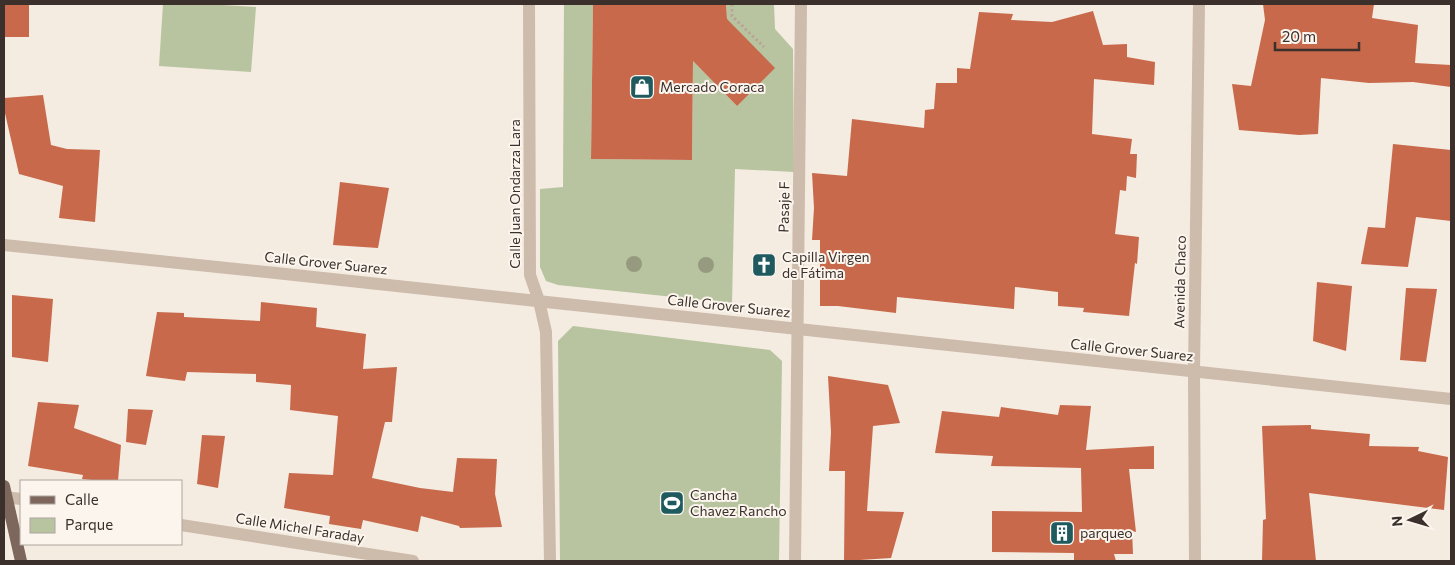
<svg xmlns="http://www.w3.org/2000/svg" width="1455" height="565" viewBox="0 0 1455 565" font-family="Commissioner,sans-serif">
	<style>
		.green { fill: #b8c4a0 }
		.building { fill: #c8694b }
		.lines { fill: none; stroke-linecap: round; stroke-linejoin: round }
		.path { stroke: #b9a596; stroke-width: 3; stroke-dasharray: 2.5 2.5; stroke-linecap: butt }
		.minor { stroke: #cdbbac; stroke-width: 12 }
		.primary { stroke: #7d675c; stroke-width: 12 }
		.tree { fill: #969b7f }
		.labels { text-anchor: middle; stroke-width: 4; stroke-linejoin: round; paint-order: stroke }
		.poi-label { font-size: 14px; fill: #3b302b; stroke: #fbf5ee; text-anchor: start }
		.street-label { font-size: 14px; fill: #3b302b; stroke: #fbf5ee }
	</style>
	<rect width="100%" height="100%" fill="#f4ebe1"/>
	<g class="green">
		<path d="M163 4H206L256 7 251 72 159 66Z"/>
		<path d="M564 4H593L591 159 692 160 693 61 737 106 727 19 726 4H774L775 29 793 49 794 172 735 169 732 303 558 285 546 281 540 267V189L563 187Z"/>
		<path d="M573 326 770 350 782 361 779 561H560L558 341Z"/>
	</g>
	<g class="building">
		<rect x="4" y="4" width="25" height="33"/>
		<path d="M593 4H726L727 19 775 68 737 106 693 61 692 160 591 159Z"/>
		<path d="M1263 4H1374L1372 18 1418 25 1415 63 1451 65V87L1413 82 1369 83 1321 78 1318 134 1299 135 1239 130 1232 84 1251 86 1265 20Z"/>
		<path d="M1093 11 1103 45 1127 44V57L1155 62 1154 85 1094 79 1092 134 1132 139 1130 154H1137L1136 178 1127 176 1126 191 1120 190 1115 234 1139 237 1137 264 1135 263 1129 316 1083 312 1084 308 1058 306V292L1015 287 1014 309 897 297 896 313 838 306H820V240H812L814 208 812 173 847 176 852 119 924 128 925 110 934 109 936 83H957V68L970 69 979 12 1013 14 1011 20 1052 22Z"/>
		<path d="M43 95 51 145 67 149 100 150 95 222 59 218 63 186 19 174 4 109V98Z"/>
		<path d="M1393 144 1451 150V221L1416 217 1408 267 1361 264 1368 227 1385 228Z"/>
		<path d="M340 182 389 188 378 248 333 245Z"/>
		<path d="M1317 282 1352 286 1346 351 1313 341Z"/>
		<path d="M1406 288 1437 289 1426 362 1400 360Z"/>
		<path d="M12 295 53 299 48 362 12 357Z"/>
		<path d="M261 302 317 308 316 327 366 334 363 369 397 367 392 422H385L372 478 420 488 453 492 457 458 497 459 495 494 502 527 460 528 459 526 421 516 418 532 363 520 361 529 329 524 330 516 284 508 289 473 333 475 338 416 290 410 291 385 256 382V374L187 372 185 381 146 376 157 312 184 313V317L260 321Z"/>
		<path d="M828 376 888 385 900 423 873 426 867 511 904 512 891 558 844 561 845 471H829L831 432Z"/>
		<path d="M38 402 79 405 74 428 121 445 118 481H101L82 479 83 475 28 466Z"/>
		<path d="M1060 405 1091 406 1086 450 1154 446V469H1129L1136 532 1132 531 1133 554H1114L1116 561H1074V553L992 552V511L1082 512 1081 468 991 466 993 456 935 453 942 411 999 417 1001 407 1058 415Z"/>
		<path d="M128 409 153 410 146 445 126 442Z"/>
		<path d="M1311 425V429L1370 434 1369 446 1419 447 1418 451 1448 457 1444 510 1309 493 1316 561H1262L1263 520 1266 519 1262 426Z"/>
		<path d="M202 435 225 436 218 488 197 484Z"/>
	</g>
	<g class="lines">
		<path class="path" d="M732 4V16L764 47"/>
		<g class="minor">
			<path d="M529 4 530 275 539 301 546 332 550 561"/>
			<path d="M4 245 276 273 1451 399"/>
			<path d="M4 497 21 499"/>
			<path d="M181 525 413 561"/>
			<path d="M795 561 801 4"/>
			<path d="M1195 561 1194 371 1199 4"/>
		</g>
		<path class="primary" d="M4 486 21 561"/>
	</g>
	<g class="tree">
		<circle cx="634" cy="264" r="8"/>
		<circle cx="706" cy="265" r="8"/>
	</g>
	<defs>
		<symbol id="shop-square" viewBox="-11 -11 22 22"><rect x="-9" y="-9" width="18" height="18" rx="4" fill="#1f5a5e" stroke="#fbf5ee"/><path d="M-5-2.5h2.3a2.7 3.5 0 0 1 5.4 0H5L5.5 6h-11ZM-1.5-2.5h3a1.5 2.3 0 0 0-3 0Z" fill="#fff"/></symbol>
		<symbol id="church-square" viewBox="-11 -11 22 22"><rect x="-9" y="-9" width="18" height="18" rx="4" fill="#1f5a5e" stroke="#fbf5ee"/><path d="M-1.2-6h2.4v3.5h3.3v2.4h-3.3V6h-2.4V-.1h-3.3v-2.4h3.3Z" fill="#fff"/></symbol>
		<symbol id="stadium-square" viewBox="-11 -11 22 22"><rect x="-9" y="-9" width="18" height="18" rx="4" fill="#1f5a5e" stroke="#fbf5ee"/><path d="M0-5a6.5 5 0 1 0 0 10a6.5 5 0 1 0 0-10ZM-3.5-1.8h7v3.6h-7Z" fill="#fff"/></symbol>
		<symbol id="building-square" viewBox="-11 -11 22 22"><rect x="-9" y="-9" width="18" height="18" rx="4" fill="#1f5a5e" stroke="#fbf5ee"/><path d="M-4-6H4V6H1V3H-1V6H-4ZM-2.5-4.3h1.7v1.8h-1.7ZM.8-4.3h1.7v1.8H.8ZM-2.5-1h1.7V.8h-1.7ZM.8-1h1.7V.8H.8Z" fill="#fff"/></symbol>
	</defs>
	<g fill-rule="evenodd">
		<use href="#shop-square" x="628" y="73" width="28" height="28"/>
		<use href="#church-square" x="750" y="251" width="28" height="28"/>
		<use href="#stadium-square" x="658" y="489" width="28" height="28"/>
		<use href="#building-square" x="1048" y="519" width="28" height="28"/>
	</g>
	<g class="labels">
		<g class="poi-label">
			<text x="660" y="92">Mercado Coraca</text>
			<text x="782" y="262">Capilla Virgen<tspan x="782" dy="16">de Fátima</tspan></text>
			<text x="690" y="500">Cancha<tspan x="690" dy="16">Chavez Rancho</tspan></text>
			<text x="1080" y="538">parqueo</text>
		</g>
		<g class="street-label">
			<text transform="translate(515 194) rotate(-90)" y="5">Calle Juan Ondarza Lara</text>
			<text transform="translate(784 207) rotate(-89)" y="5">Pasaje F</text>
			<text transform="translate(326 263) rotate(6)" y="5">Calle Grover Suarez</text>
			<text transform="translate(1180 282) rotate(-89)" y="5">Avenida Chaco</text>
			<text transform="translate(729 306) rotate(6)" y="5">Calle Grover Suarez</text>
			<text transform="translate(1132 350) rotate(6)" y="5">Calle Grover Suarez</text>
			<text transform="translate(300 528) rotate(9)" y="5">Calle Michel Faraday</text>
		</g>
	</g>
	<rect width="1455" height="565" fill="none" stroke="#3b302b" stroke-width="10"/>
	<rect x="20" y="480" width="162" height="65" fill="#fbf5ee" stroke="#aea6a0"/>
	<rect x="30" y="496" width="25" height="8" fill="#7d675c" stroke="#aea6a0"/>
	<text x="65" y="505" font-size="15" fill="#3b302b">Calle</text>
	<rect x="30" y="518" width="25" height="15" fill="#b8c4a0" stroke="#aea6a0"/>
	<text x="65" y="530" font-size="15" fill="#3b302b">Parque</text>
	<g transform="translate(1410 520) rotate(265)" stroke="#fbf5ee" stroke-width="4" paint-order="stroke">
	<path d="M0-4L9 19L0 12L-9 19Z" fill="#3b302b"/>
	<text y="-8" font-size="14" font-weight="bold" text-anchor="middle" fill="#3b302b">N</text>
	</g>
	<path d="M1275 42v8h84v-8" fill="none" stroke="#3b302b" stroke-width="2.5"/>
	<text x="1282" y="42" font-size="15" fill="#3b302b" stroke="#fbf5ee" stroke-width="4" paint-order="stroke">20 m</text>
</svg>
